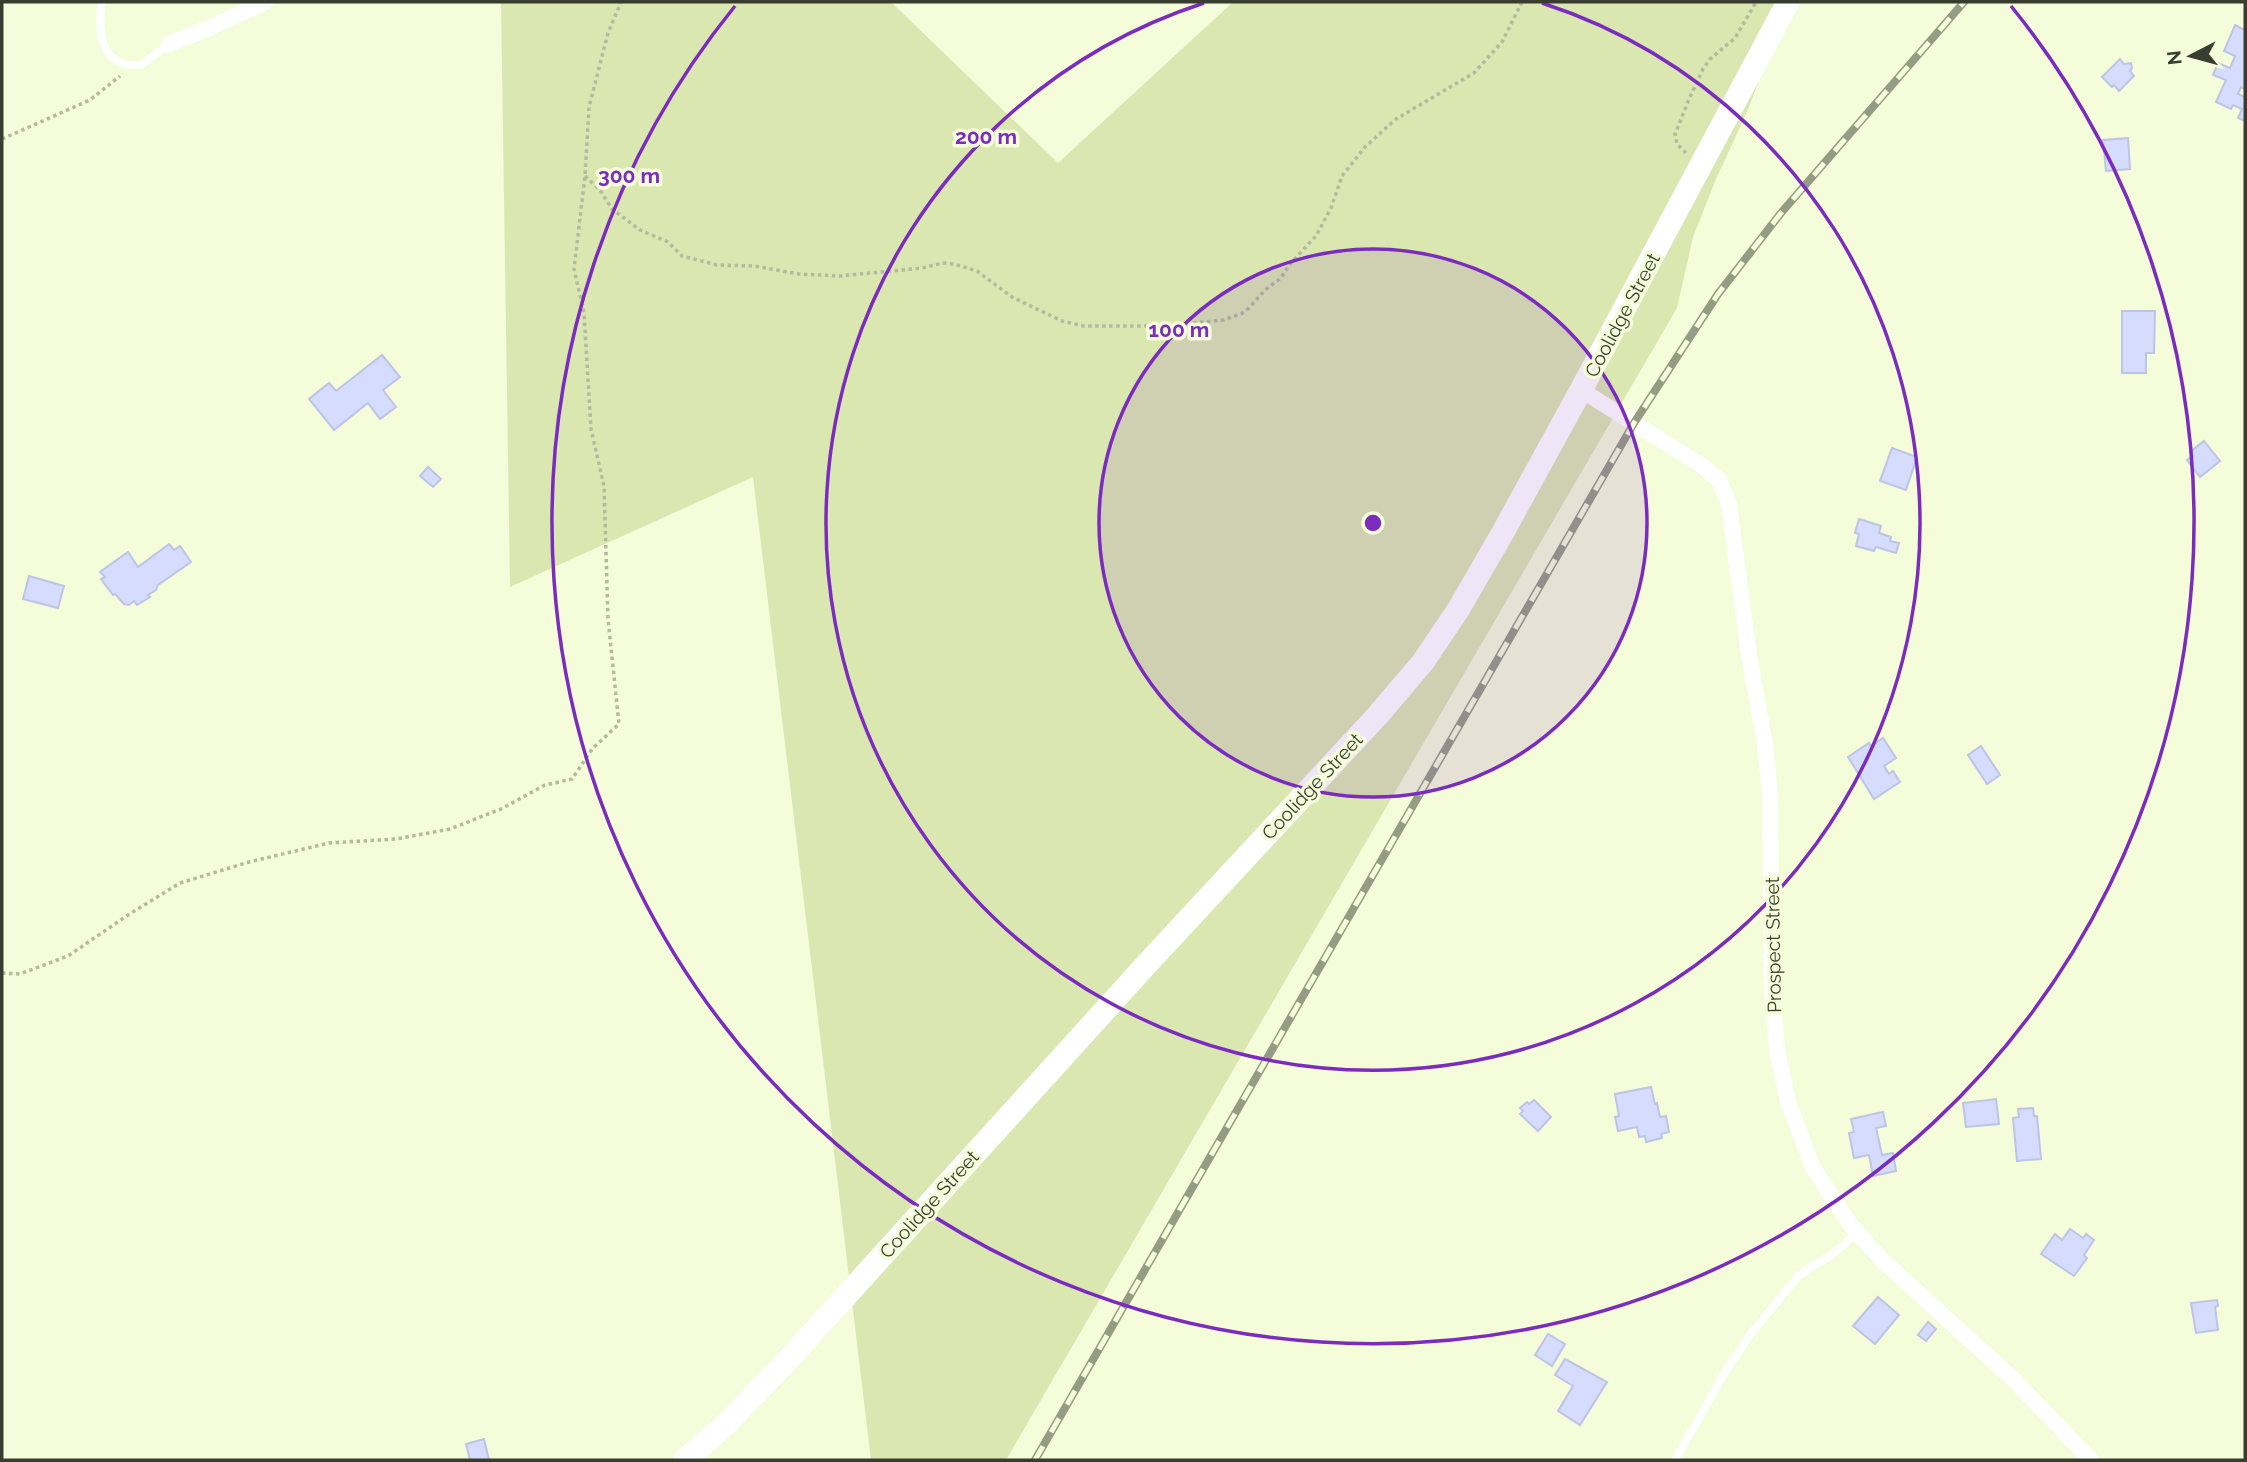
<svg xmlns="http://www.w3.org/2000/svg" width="2247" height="1462" viewBox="0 0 2247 1462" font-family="Raleway,sans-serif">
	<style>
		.green { fill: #dbe7b1 }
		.building { fill: #d5dcfe; stroke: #bec4e6; stroke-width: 2 }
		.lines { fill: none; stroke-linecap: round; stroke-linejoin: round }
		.path { stroke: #b3ba9e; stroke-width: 3.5; stroke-dasharray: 3.5 3.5; stroke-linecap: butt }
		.lane { stroke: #fff; stroke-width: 8 }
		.street { stroke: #fff; stroke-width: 16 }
		.secondary { stroke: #fff; stroke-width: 23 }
		.rail-casing { stroke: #969c84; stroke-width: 8 }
		.rail { stroke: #f4fcd9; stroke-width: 5; stroke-dasharray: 16; stroke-linecap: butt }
		.ring { fill: none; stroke: #7b2cbf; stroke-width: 3.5 }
		.labels { text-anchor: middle; stroke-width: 7; stroke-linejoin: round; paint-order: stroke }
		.street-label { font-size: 19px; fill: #393d2f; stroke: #f4fcd9 }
		.centre { fill: #7b2cbf; stroke: #f4fcd9; stroke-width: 3.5 }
		.ring-label { font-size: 21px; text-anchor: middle; font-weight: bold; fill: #7b2cbf; stroke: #f4fcd9; stroke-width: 7; stroke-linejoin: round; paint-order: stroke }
	</style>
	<rect width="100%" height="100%" fill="#f4fcd9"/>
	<path class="green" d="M501 2H891L1058 163 1233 2H1789L1747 112 1716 179 1693 237 1677 308 1006 1460H871L753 477 510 587Z"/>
	<g class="building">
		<path d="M2235 25 2245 30V89L2241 87 2238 94 2245 97V121L2238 118 2242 109 2233 105 2231 109 2216 102 2226 80 2213 75 2218 63 2230 68 2235 56 2224 51Z"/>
		<path d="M2120 59 2124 64 2131 63 2132 68 2130 71 2134 76 2119 91 2114 85 2112 87 2102 77Z"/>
		<path d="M2128 138 2130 169 2106 171 2103 140Z"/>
		<path d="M2122 311H2155L2154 353H2146V373H2122Z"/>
		<path d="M382 355 400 377 383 390 396 407 380 419 368 403 334 430 309 399 329 383 336 391Z"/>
		<path d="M2204 441 2220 461 2200 477 2187 460 2193 456 2190 452Z"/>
		<path d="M1892 448 1917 457 1906 490 1880 481Z"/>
		<path d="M428 467 441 479 433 487 420 476Z"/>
		<path d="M1859 519 1881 526 1879 533 1891 537 1890 541 1899 543 1896 553 1876 547 1874 551 1856 546 1859 534 1855 533Z"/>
		<path d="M169 544 174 550 180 546 191 562 158 585 156 590 148 595 150 597 137 605 134 601 129 605 124 604 115 594 113 595 101 579 105 577 100 572 128 552 138 567Z"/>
		<path d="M29 576 64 586 58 608 23 599Z"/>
		<path d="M1883 738 1896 758 1884 766 1889 774 1893 771 1900 782 1874 799 1848 757 1869 743 1871 746Z"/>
		<path d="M1981 746 2000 775 1987 784 1968 755Z"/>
		<path d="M1651 1087 1655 1104 1657 1103 1660 1117 1666 1116 1669 1132 1661 1134 1662 1138 1646 1142 1645 1136 1639 1137 1637 1127 1618 1131 1615 1117 1619 1116 1615 1094Z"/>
		<path d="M1996 1099 1999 1124 1966 1127 1963 1103Z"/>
		<path d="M1534 1100 1551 1117 1538 1131 1520 1114 1523 1111 1520 1108 1527 1102 1529 1104Z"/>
		<path d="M2033 1108 2034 1116H2037L2041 1159 2017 1161 2013 1118 2019 1117 2018 1109Z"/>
		<path d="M1883 1112 1886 1126 1876 1128 1882 1155 1893 1153 1896 1171 1873 1176 1869 1155 1854 1158 1849 1133 1854 1132 1851 1119Z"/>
		<path d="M2070 1229 2083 1238 2086 1234 2094 1240 2084 1255 2087 1258 2074 1276 2041 1254 2055 1234 2062 1240Z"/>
		<path d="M1878 1297 1899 1315 1875 1344 1853 1326Z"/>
		<path d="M2217 1300 2218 1306 2215 1307 2218 1330 2196 1333 2191 1303Z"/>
		<path d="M1928 1322 1936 1329 1926 1341 1918 1335Z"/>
		<path d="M1548 1334 1565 1344 1552 1366 1535 1355Z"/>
		<path d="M1565 1359 1607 1382 1580 1425 1558 1411 1573 1386 1555 1375Z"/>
		<path d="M484 1439 489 1460H470L466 1444Z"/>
	</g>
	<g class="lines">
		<g class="path">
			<path d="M2 139 90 100 120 76"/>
			<path d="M1686 153 1677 144 1675 134 1689 99 1703 69 1710 59 1735 38 1756 2"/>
			<path d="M585 176 600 190 612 209 640 230 668 242 682 256 717 265 754 266 799 274 839 276 922 268 943 263 954 264 977 271 1012 297 1062 321 1083 326H1167L1223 320 1241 314 1249 308 1265 290 1281 278 1289 265 1316 236 1331 208 1342 176 1365 147 1396 119 1474 73 1502 42 1522 2"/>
			<path d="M2 973 20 974 68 956 128 915 180 883 249 862 329 843 396 839 450 829 501 809 545 785 572 779 593 748 619 724 608 619 604 486 591 429 584 313 574 269 585 176 589 107 608 33 621 2"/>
		</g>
		<g class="lane">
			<path d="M102 2C97 33 101 68 141 65L169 44"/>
			<path d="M1675 1460 1727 1369 1750 1335 1799 1275 1833 1254 1858 1232"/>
		</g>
		<g class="street">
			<path d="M169 44 209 28 265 2"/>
			<path d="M1581 390 1701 465 1719 480 1729 504 1749 656 1765 744 1770 794 1772 990 1777 1049 1788 1102 1813 1168 1850 1224 1882 1260 2012 1378 2091 1460"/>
		</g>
		<path class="secondary" d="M685 1460 724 1426 786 1362 1145 966 1378 715 1423 662 1458 610 1502 534 1581 390 1788 2"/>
		<defs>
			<path id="rail" d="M1035 1460 1634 423 1718 294 1781 213 1964 2"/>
		</defs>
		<use href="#rail" class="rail-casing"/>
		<use href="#rail" class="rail"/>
	</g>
	<circle cx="1373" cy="523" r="274" fill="#7b2cbf" fill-opacity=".12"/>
	<g class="ring">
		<circle cx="1373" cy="523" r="274"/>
		<path d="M1542 3A547 547 0 1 1 1204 3"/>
		<path d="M2011 6A821 821 0 1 1 735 6"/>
	</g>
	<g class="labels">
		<g class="street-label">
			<text transform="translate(1622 315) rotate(-62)" y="7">Coolidge Street</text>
			<text transform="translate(1312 786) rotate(-47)" y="7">Coolidge Street</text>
			<text transform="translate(1773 945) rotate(-91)" y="7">Prospect Street</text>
			<text transform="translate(929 1204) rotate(-48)" y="7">Coolidge Street</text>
		</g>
	</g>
	<circle cx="1373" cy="523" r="10" class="centre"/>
	<g class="ring-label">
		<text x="986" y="144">200 m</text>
		<text x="629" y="183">300 m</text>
		<text x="1179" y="337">100 m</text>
	</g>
	<rect width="2247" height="1462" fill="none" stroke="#393d2f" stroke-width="7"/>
	<g transform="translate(2191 56) rotate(264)" stroke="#f4fcd9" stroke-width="5" paint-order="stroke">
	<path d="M0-5L12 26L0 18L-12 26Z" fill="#393d2f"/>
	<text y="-10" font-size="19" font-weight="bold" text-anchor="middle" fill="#393d2f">N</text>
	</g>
</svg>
